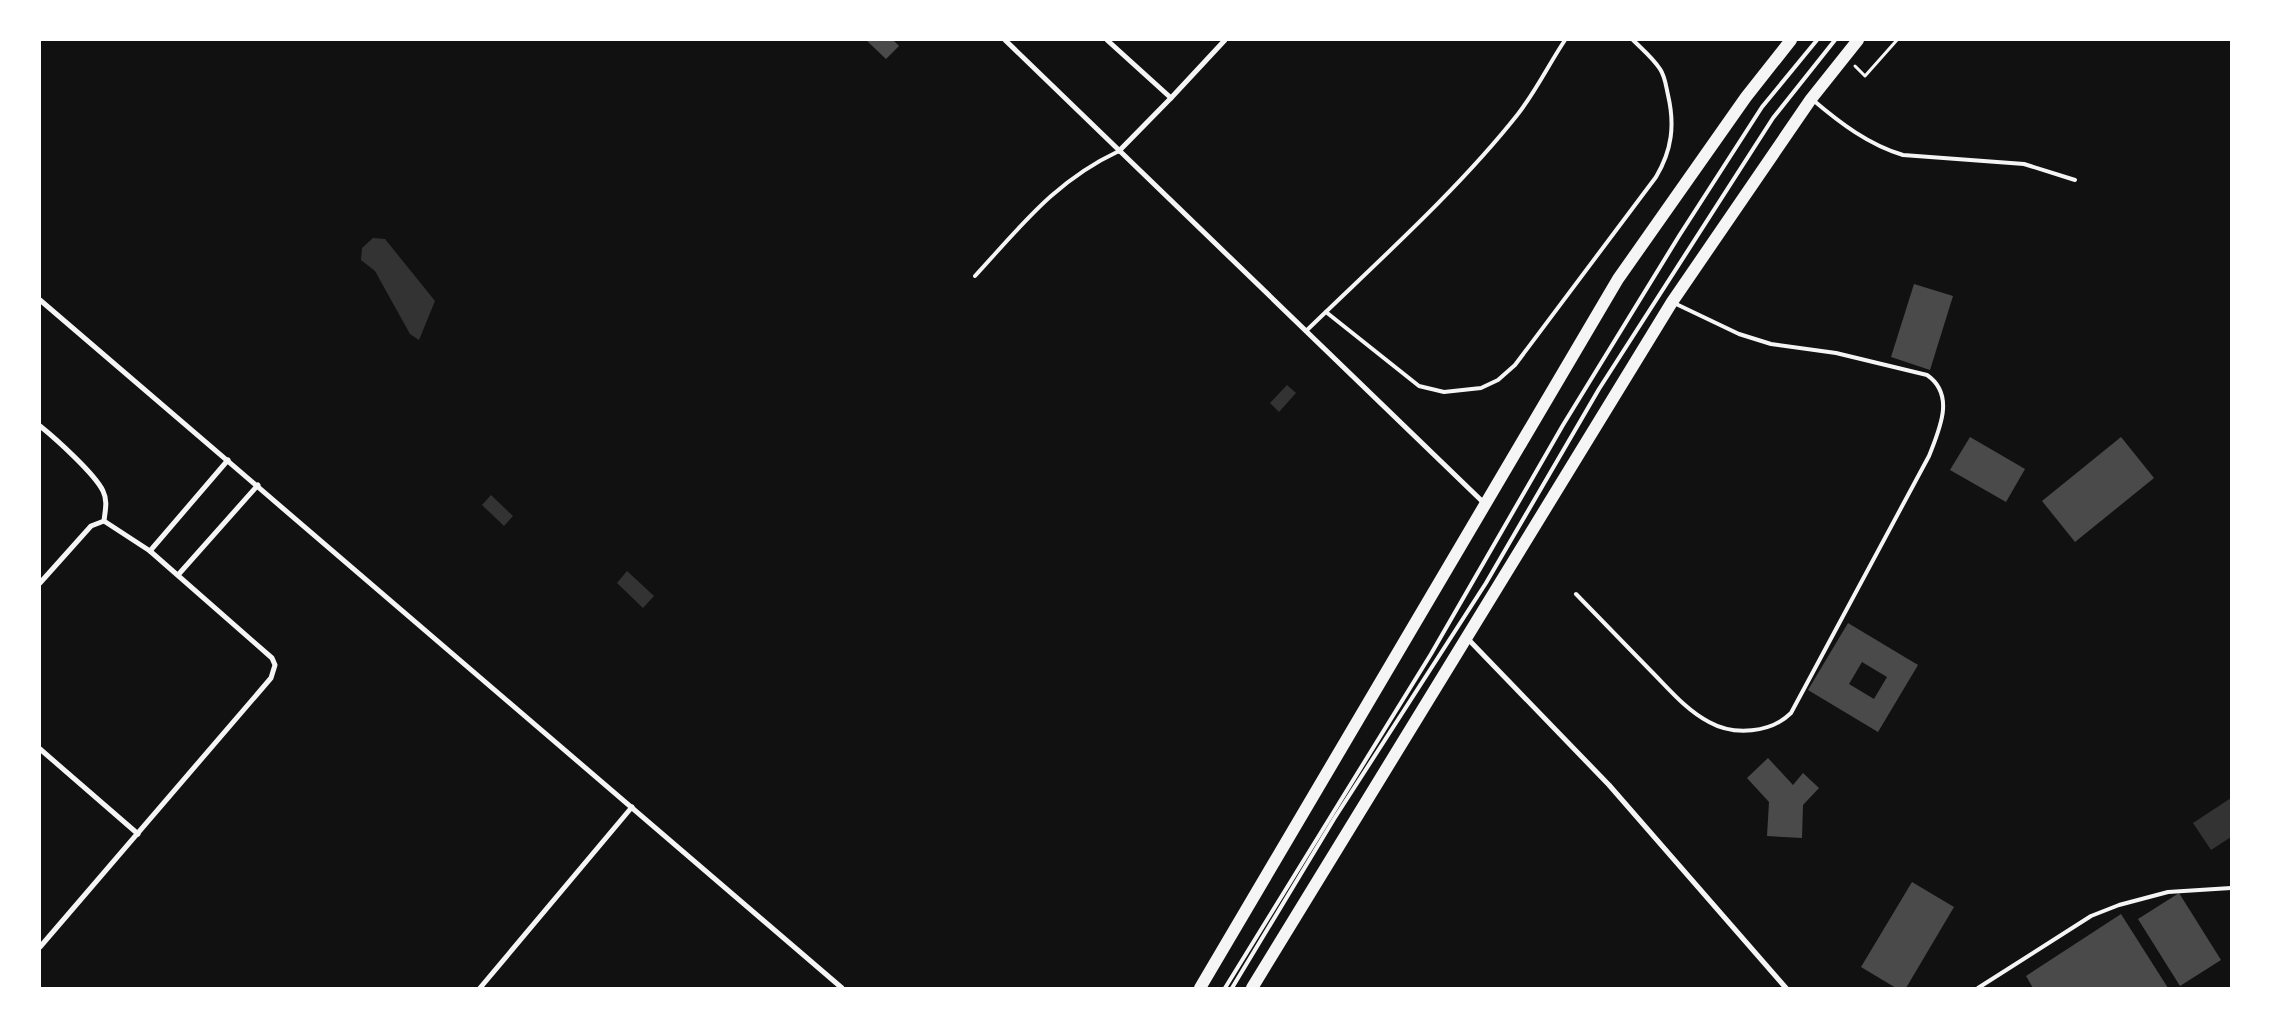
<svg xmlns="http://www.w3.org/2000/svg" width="2271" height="1028" viewBox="0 0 2271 1028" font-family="'Source Sans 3',sans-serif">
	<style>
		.water { fill: #333 }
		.building { fill: #4a4a4a; fill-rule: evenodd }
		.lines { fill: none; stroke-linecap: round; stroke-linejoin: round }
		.path { stroke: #f5f5f5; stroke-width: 3 }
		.service { stroke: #f5f5f5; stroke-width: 4 }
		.minor { stroke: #f5f5f5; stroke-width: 5 }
		.trunk { stroke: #f5f5f5; stroke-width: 12 }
	</style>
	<rect width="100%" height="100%" fill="#111"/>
	<g class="water">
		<path d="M373 238 385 239 435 301 419 340 410 334 375 271 361 260 362 248Z"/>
		<path d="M1287 385 1296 393 1279 412 1270 403Z"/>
		<path d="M491 495 513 516 504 526 482 505Z"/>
		<path d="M627 571 654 596 643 608 617 583Z"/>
		<path d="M2231 798V837L2211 850 2193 823Z"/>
	</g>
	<g class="building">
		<path d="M866 40H893L899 46 886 59Z"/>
		<path d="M1914 284 1953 296 1930 370 1891 357Z"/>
		<path d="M1970 437 2025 469 2006 502 1950 470Z"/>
		<path d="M2121 437 2154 478 2075 542 2042 501Z"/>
		<path d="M1848 623 1918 665 1878 732 1808 690ZM1862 662 1887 677 1874 699 1849 684Z"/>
		<path d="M1768 758 1793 785 1803 773 1819 788 1803 805 1802 838 1767 836 1769 802 1747 778Z"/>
		<path d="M1912 882 1954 907 1906 988H1896L1861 967Z"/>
		<path d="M2179 893 2221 960 2180 986 2138 919Z"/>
		<path d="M2121 914 2168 988H2033L2026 976Z"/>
	</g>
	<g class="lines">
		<path class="path" d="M1855 66 1865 76 1897 40"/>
		<g class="service">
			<path d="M1813 100C1840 123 1869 145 1903 155L2024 164 2075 180"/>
			<path d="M975 276C1022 225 1055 181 1119 151"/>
			<path d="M1326 312 1419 386 1444 392 1481 388 1498 380 1515 365 1656 177C1672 150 1675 125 1668 95 1666 86 1665 76 1660 69 1653 58 1642 49 1633 40"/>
			<path d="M1306 331C1376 263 1458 190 1518 114 1536 91 1549 64 1565 40"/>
			<path d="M1576 594C1601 620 1626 645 1651 671 1669 689 1686 710 1709 722 1734 736 1771 733 1791 713L1929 456C1939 430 1956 395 1927 375L1836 353 1771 344 1739 334 1674 303"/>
			<path d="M1225 988 1431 654 1563 425 1679 236 1762 107 1817 40"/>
			<path d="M1232 988 1334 819 1486 583 1599 389 1773 118 1835 40"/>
			<path d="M1978 988 2091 916 2119 905 2168 892 2231 888"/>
		</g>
		<g class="minor">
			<path d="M1005 40 1485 504"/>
			<path d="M1107 40 1171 98"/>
			<path d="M1119 151 1171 98 1225 40"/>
			<path d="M40 300 842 988"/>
			<path d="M40 426C55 438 95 474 103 491 108 501 105 511 104 521"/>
			<path d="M150 551 228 460"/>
			<path d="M178 575 258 485"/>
			<path d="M40 583 91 526 104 521 150 551 272 658 275 665 271 678 40 947"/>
			<path d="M1467 638 1609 785 1786 988"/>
			<path d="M40 749 138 834"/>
			<path d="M480 988 632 807"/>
		</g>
		<g class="trunk">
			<path d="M1200 988 1618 279 1746 97 1791 40"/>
			<path d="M1252 988 1672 302 1811 99 1858 40"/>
		</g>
	</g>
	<rect width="2271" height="1028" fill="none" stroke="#ffffff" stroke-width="82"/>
</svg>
